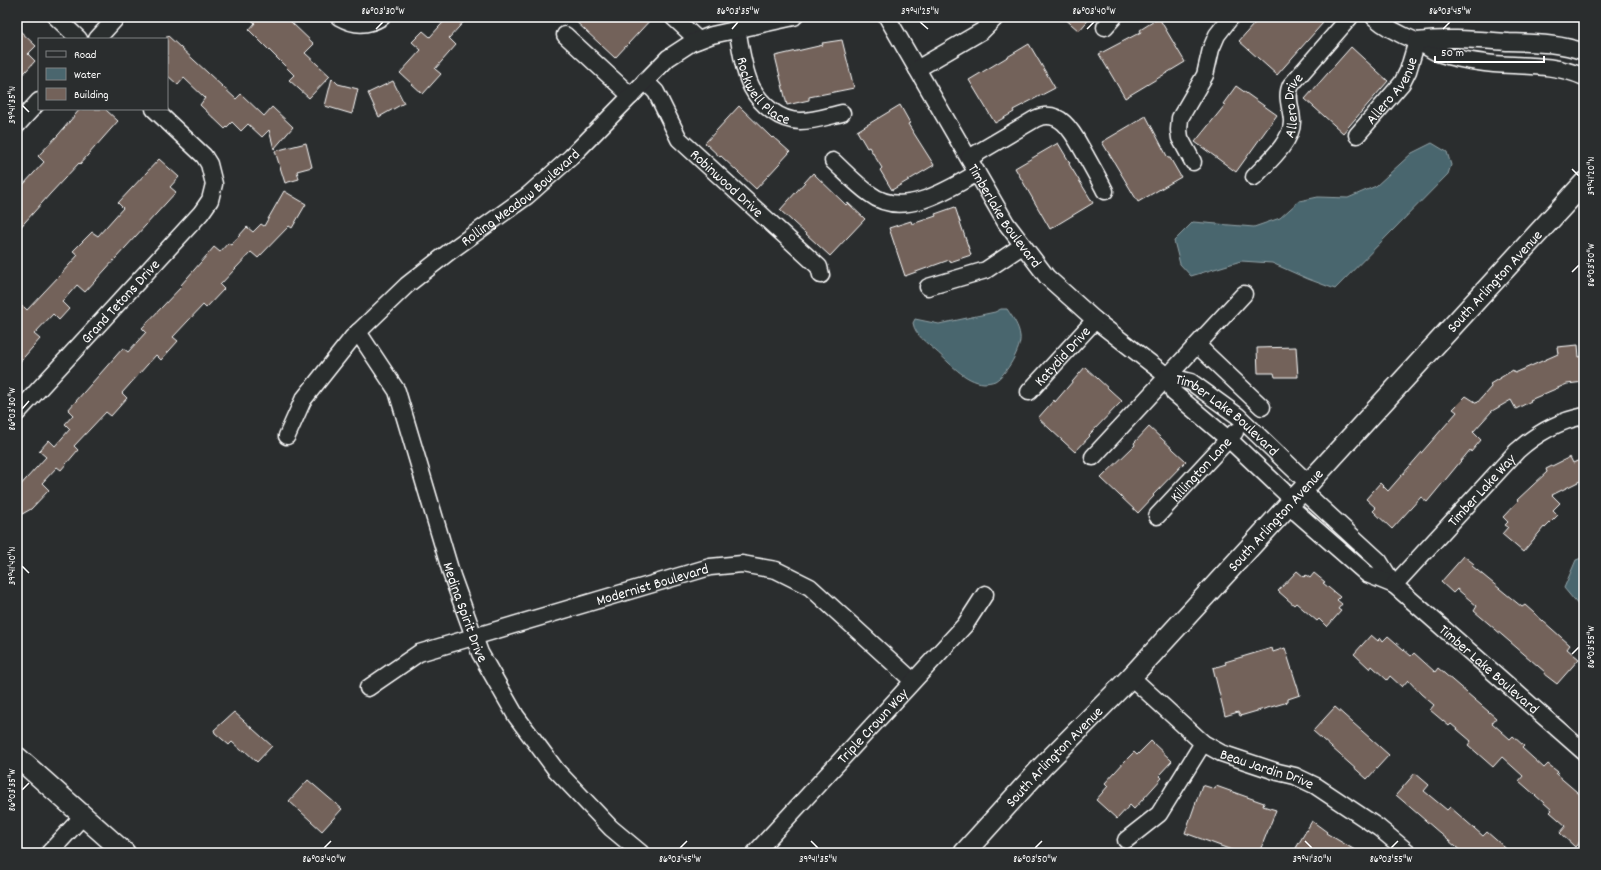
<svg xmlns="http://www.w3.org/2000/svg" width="1601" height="870" viewBox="0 0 1601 870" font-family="Dekko,sans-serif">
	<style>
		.water { fill: #4a666e; stroke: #92a3a8 }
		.building { fill: #73625a; stroke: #fff }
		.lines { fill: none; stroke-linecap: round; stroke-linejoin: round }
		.minor-casing { stroke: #fff; stroke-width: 19 }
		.major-casing { stroke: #fff; stroke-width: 23 }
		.minor { stroke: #2a2d2e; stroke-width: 16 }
		.major { stroke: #2a2d2e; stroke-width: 20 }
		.ticks { fill: none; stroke: #fff; stroke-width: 1.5 }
		.labels { text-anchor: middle; stroke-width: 4; stroke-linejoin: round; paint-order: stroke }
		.street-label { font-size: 15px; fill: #fff; stroke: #2a2d2e }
		.neatline { fill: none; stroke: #fff; stroke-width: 1.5 }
		.ticks-label { font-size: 10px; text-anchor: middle; fill: #fff }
	</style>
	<rect width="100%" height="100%" fill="#2a2d2e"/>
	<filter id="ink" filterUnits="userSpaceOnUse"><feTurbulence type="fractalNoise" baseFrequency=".025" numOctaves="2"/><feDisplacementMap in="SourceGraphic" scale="8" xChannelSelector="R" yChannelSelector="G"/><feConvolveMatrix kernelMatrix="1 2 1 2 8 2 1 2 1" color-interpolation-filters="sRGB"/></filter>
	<g filter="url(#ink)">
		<g class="water">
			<path d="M1432 143 1447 152 1451 165 1448 174 1335 289 1308 279 1272 263 1241 261 1191 276 1180 264 1174 241 1193 222 1254 227 1280 218 1299 201 1318 197 1348 198 1376 186 1412 153Z"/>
			<path d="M1001 309H1007C1013 318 1019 326 1020 336 1022 348 1006 375 995 381 993 382 987 383 984 383 965 382 949 362 936 351 927 343 915 335 913 323L915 319 939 324 995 312Z"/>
			<path d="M1584 557V612L1564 588 1576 560Z"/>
		</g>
		<g class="building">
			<path d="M248 17H296L291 22 314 44 305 53 330 76 309 98 289 80 294 75 249 30 255 23Z"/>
			<path d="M448 17H468L449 38 456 45 435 69 441 74 423 94 400 73 421 50 412 42 423 31 430 37Z"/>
			<path d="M571 17H653L615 58Z"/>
			<path d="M1063 17H1091L1079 31Z"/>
			<path d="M1260 17H1317L1323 23 1277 75 1239 41Z"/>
			<path d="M1159 18 1185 62 1125 98 1099 54 1141 32 1140 30Z"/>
			<path d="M17 28 36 46 28 54 35 61 17 81Z"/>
			<path d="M167 35 236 99 241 94 264 116 272 107 293 127 274 149 269 130 262 137 248 124 241 131 232 122 225 129 200 105 205 98 184 78 178 85 167 75Z"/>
			<path d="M842 40 854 88 809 97V100L787 105 775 56 823 45 822 43Z"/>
			<path d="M1029 44 1055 88 1013 110 1014 112 995 123 969 80Z"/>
			<path d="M1351 47 1388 81 1343 133 1305 99Z"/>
			<path d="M332 78 338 84 358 89 352 114 325 106Z"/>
			<path d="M393 81 404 103 379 117 368 93Z"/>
			<path d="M1236 86 1277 115 1236 172 1195 142 1225 105 1223 104Z"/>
			<path d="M900 105 910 123 908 124 934 165 892 190 880 170 882 168 869 147 867 148 857 131Z"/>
			<path d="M739 106 772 138 773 137 790 152 756 189 721 156 720 157 705 143Z"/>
			<path d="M80 109H105L118 121 80 164 79 163 50 194 17 231V180L23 185 44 162 38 156 59 134Z"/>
			<path d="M1146 116 1168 158H1170L1181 177 1138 202 1102 142Z"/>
			<path d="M306 143 312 167 297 171 299 179 285 183 275 151Z"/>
			<path d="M1058 143 1070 163 1069 164 1093 203 1050 229 1015 168Z"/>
			<path d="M159 159 179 177 170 187 176 192 85 292 77 285 62 302 69 309 59 320 53 314 34 334 40 339 17 365V313L23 306 27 310 60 275 78 255 73 251 92 232 98 236 123 208 118 203Z"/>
			<path d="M813 173 846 205 848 203 865 219 830 256 780 210Z"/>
			<path d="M284 191 306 204 292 228 289 226 258 258 251 252 220 285 224 289 206 308 203 305 173 337 178 341 161 360 156 355 122 393 127 398 111 416 106 412 74 446 78 450 61 470 57 467 42 483 49 490 31 509 17 517V489L46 457 39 451 49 440 55 446 70 429 65 424 73 415 68 410 123 348 128 352 146 332 142 328 182 286 181 285 214 247 220 252 228 243 231 245 247 227 253 232 261 224 264 226Z"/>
			<path d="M955 207 971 255 950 262 949 260 905 276 889 228 911 221 912 224 936 216 935 214Z"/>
			<path d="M1578 345 1579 357 1584 356V382L1567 384 1530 400 1531 401 1516 409 1511 400 1492 411 1473 432 1481 440 1471 452 1470 450 1427 502 1421 497 1392 529 1373 511 1376 508 1366 499 1380 483 1388 491 1457 412 1453 409 1466 396 1477 403 1491 387 1490 384 1513 370 1515 373 1558 354 1557 347Z"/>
			<path d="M1296 347 1298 377H1275L1274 373H1258L1257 348Z"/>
			<path d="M1085 367 1122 401 1089 435 1090 436 1075 452 1038 418 1054 400 1055 402Z"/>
			<path d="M1149 427 1186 461 1153 495 1154 496 1138 513 1101 478 1135 445 1134 443Z"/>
			<path d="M1570 457 1573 463 1584 458V479L1552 495 1560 503 1553 510 1558 515 1545 528 1544 527 1523 552 1502 534 1508 527 1505 525 1508 522 1503 517 1518 501 1517 500 1547 472 1546 469Z"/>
			<path d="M1464 556 1474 564 1472 566 1522 607 1525 605 1570 645 1567 649 1579 659 1557 684 1544 674 1545 672 1474 611 1477 606 1457 589 1453 593 1441 582Z"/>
			<path d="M1297 571 1304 577 1306 575 1310 578 1314 573 1325 582 1323 583 1340 597 1337 600 1342 604 1338 609 1341 611 1327 627 1319 619 1317 621 1296 603 1294 605 1278 591Z"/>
			<path d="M1371 635 1378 641 1381 638 1383 641 1388 636 1411 656 1414 653 1435 672 1438 668 1496 718 1492 723 1510 739 1513 736 1524 746 1522 748 1544 768 1548 764 1558 772 1556 774 1584 798V837L1575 847 1560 833 1566 826 1550 812 1552 810 1519 781 1523 776 1502 757 1493 767 1468 745 1471 741 1451 724 1449 726 1430 710 1434 705 1421 694 1408 680 1402 687 1390 676 1387 680 1372 666 1370 669 1354 654Z"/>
			<path d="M1272 648 1273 652 1285 648 1300 695 1288 699V702L1240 716 1238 712 1225 716 1213 668 1226 664 1225 662Z"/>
			<path d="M1335 707 1389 755 1367 779 1313 731Z"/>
			<path d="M234 712 272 746 257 762 244 750 242 751 232 742 229 745 215 733 214 730Z"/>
			<path d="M1151 741 1172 761 1159 775 1162 778 1134 809 1130 805 1117 819 1096 800 1108 786 1105 783 1125 761 1134 752 1137 755Z"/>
			<path d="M1415 773 1429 785 1424 791 1447 810 1450 807 1483 836 1487 832 1511 853H1463L1396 795Z"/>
			<path d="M308 780 342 809 322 831 289 801Z"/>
			<path d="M1202 785 1215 789 1216 786 1264 803 1263 806 1276 810 1259 853H1240L1185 833Z"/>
			<path d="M1312 821 1327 832 1326 833 1360 853H1293Z"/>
		</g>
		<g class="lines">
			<defs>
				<g id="minor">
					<path d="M56 17 79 39"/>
					<path d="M339 17C355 26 367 26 382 17"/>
					<path d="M673 17 698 40"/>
					<path id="s1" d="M887 17 1006 223 1047 277 1095 320 1167 376 1191 382 1238 416 1308 483"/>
					<path d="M1374 17C1386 28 1401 35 1416 41 1424 44 1430 50 1438 53 1455 59 1476 62 1494 64 1524 66 1556 64 1584 77"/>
					<path d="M1105 27 1114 17"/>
					<path id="s2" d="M737 29C741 48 743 71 752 88 761 105 780 121 800 121 814 121 829 116 842 113"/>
					<path d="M565 35 631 96"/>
					<path d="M97 39 117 17"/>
					<path d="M917 69 982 31 996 17"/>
					<path id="s3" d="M645 81 656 92 679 139 819 267 821 275"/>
					<path d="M17 125 39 101"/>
					<path id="s4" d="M1357 135 1402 83 1408 71 1417 41C1448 37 1478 40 1509 42 1534 43 1560 43 1584 52"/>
					<path d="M969 158 1035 119C1062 106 1075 137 1086 156 1092 167 1099 179 1105 191"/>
					<path d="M833 161C845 172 857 185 870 194 902 219 948 190 977 173"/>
					<path d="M1193 162 1180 138 1179 130 1180 118 1205 75 1211 49 1217 35 1231 17"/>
					<path id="s5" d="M1254 177C1267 163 1292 142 1292 122 1292 109 1285 97 1291 85L1350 17"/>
					<path d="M928 287 986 270 1022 246"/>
					<path id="s6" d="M358 332 397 391 452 576 480 653 516 716 556 770 611 828 641 853"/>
					<path d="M1197 345 1262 407"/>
					<path d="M1167 376 1174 393 1235 445 1293 500"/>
					<path id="s7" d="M1029 392 1095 320"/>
					<path id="s8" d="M17 413 201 213 210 200 214 184 209 164 204 156 154 109"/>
					<path id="s9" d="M287 436 303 400 353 337 407 285 449 252 527 196 571 157 668 58 691 43 712 35 794 17"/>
					<path d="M1093 457 1244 294"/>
					<path id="s10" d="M1302 490 1379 561 1394 585 1584 752"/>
					<path d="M1288 505 1367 574 1394 585"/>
					<path id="s11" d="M1157 516 1235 432"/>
					<path id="s12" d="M1394 585 1517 451C1536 434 1558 421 1584 416"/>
					<path id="s13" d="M1131 677 1203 743 1221 753 1278 772 1295 776 1316 786 1379 828 1409 853"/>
					<path id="s14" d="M368 688 419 653 710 567 742 564 776 570 810 587 913 681"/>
					<path d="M1126 840 1159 814 1203 743"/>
					<path d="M49 853 83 816"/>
					<path id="s15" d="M755 853 965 625 985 594"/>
				</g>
				<g id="major">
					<path d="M17 757 125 853"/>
					<path id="s16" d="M964 853 1042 767 1131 677 1584 183"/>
				</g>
			</defs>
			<use href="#minor" class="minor-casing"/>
			<use href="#major" class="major-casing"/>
			<use href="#minor" class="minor"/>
			<use href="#major" class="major"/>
		</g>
	</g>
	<path class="ticks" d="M920 22 928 29M376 29 383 22M732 29 738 22M1087 29 1094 22M1443 29 1450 22M22 105 29 112M1572 169 1579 176M1572 272 1579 265M22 409 29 401M22 566 29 573M1572 654 1579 647M22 790 29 783M811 841 818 848M1305 841 1312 848M324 848 331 841M680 848 687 841M1035 848 1042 841M1391 848 1398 841"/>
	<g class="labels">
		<g class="street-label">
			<text dy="5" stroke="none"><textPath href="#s2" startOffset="70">Rockwell Place</textPath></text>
			<text dy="5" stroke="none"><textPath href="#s4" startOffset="57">Allero Avenue</textPath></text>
			<text dy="5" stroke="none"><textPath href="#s5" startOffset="86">Allero Drive</textPath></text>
			<text dy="5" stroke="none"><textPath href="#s3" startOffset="133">Robinwood Drive</textPath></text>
			<text dy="5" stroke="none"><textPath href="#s9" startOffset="338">Rolling Meadow Boulevard</textPath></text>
			<text dy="5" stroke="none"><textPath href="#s1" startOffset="231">Timberlake Boulevard</textPath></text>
			<text dy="5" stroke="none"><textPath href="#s16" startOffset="780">South Arlington Avenue</textPath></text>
			<text dy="5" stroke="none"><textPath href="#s8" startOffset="152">Grand Tetons Drive</textPath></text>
			<text dy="5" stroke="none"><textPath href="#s7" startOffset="49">Katydid Drive</textPath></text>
			<text dy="5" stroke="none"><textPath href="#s1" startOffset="534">Timber Lake Boulevard</textPath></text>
			<text dy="5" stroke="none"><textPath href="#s11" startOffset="64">Killington Lane</textPath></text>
			<text dy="5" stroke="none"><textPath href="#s12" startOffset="129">Timber Lake Way</textPath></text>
			<text dy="5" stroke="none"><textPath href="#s16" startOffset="456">South Arlington Avenue</textPath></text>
			<text dy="5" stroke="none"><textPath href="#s14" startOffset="305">Modernist Boulevard</textPath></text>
			<text dy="5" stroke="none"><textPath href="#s6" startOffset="302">Medina Spirit Drive</textPath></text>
			<text dy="5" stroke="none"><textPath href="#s10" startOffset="260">Timber Lake Boulevard</textPath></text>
			<text dy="5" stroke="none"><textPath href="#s15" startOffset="173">Triple Crown Way</textPath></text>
			<text dy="5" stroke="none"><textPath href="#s16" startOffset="132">South Arlington Avenue</textPath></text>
			<text dy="5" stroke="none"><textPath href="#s13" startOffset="167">Beau Jardin Drive</textPath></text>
		</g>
	</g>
	<rect width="1601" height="870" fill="none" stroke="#2a2d2e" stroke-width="44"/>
	<rect x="38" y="38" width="130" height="72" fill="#2a2d2e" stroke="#7f8182"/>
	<rect x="46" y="51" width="20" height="6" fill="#2a2d2e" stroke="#7f8182"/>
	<text x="74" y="58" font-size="12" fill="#ffffff">Road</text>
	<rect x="46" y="68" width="20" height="12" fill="#4a666e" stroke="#7f8182"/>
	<text x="74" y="78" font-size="12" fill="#ffffff">Water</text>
	<rect x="46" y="88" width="20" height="12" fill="#73625a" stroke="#7f8182"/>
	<text x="74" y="98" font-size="12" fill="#ffffff">Building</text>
	<path d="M1435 56v6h109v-6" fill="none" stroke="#ffffff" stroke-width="2"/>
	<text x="1441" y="56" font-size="12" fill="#ffffff" stroke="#2a2d2e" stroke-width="3" paint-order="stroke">50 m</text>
	<rect x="22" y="22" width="1557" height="826" class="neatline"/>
	<g class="ticks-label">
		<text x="383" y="14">86°03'30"W</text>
		<text x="738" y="14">86°03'35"W</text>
		<text x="920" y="14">39°41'25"N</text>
		<text x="1094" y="14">86°03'40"W</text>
		<text x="1450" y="14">86°03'45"W</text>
		<text transform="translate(11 105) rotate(-90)" y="4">39°41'35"N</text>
		<text transform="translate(1590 176) rotate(-90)" y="4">39°41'20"N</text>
		<text transform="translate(1590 265) rotate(-90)" y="4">86°03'50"W</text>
		<text transform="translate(11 409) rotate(-90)" y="4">86°03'30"W</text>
		<text transform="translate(11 566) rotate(-90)" y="4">39°41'40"N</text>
		<text transform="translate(1590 647) rotate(-90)" y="4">86°03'55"W</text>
		<text transform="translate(11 790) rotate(-90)" y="4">86°03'35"W</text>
		<text x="324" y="862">86°03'40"W</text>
		<text x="680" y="862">86°03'45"W</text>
		<text x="818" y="862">39°41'35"N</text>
		<text x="1035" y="862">86°03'50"W</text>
		<text x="1312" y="862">39°41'30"N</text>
		<text x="1391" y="862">86°03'55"W</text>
	</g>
</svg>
